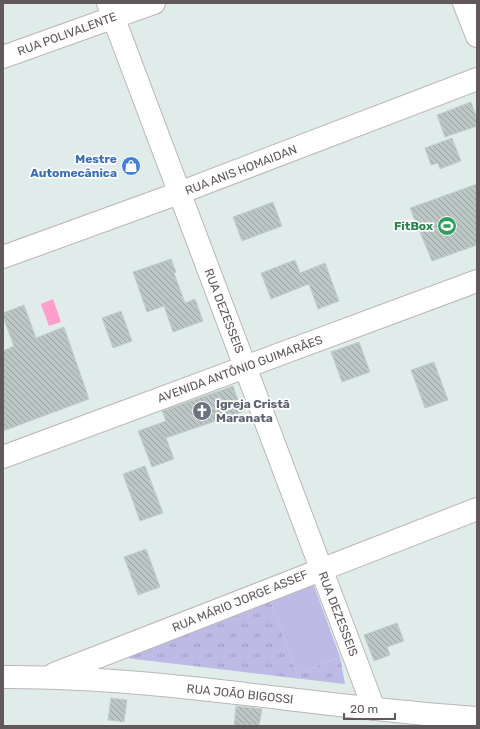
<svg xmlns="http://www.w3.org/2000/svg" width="480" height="729" viewBox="0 0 480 729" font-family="Rubik,sans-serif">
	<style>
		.grass { fill: url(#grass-tufts) }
		.garden { fill: #bdbae6 }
		.water { fill: #ff9dcd }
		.building { fill: url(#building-back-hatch); stroke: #bed1cc }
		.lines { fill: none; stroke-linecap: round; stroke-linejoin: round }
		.minor-casing { stroke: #bdb5b8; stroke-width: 24 }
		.minor { stroke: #fff; stroke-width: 22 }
		.labels { text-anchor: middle; stroke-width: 3.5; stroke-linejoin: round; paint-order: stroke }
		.street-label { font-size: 12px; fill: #61585c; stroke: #fff }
		.shop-label { font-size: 12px; font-weight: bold; fill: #366cbe; stroke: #fff; text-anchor: end }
		.leisure-label { font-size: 12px; font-weight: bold; fill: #27864d; stroke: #fff; text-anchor: end }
		.worship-label { font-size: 12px; font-weight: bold; fill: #5b616d; stroke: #fff; text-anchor: start }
	</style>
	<defs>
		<pattern id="grass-tufts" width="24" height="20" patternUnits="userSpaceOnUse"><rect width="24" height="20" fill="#bdbae6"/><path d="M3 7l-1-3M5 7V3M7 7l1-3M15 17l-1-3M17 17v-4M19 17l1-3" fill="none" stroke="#9d9abe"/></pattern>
		<pattern id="building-back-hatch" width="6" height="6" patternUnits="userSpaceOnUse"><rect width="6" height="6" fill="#bcc7c5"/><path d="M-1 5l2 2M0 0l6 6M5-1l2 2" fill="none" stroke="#9ca4a3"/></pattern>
	</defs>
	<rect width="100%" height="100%" fill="#dfecea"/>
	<path class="grass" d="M270 600 297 674 340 657 345 684 126 658Z"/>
	<path class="garden" d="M313 583 340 657 297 674 270 600Z"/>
	<path class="water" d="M53 299 61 322 49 326 41 304Z"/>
	<g class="building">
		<path d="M471 102 477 119V126L445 137 437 115Z"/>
		<path d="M452 138 461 161 440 169 438 163 431 165 425 148Z"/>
		<path d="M477 184V245L432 261 410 208Z"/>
		<path d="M273 202 282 226 242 241 233 217Z"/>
		<path d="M171 259 176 272 174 273 185 303 195 299 203 321 173 332 164 306 147 312 133 272Z"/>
		<path d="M295 260 300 273 325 263 339 301 318 309 309 284 271 299 261 273Z"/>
		<path d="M24 305 36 338 64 327 89 399 3 431V351L14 346 3 317V313Z"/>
		<path d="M121 311 132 341 113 348 102 318Z"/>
		<path d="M359 342 370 372 342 382 331 352Z"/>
		<path d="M434 362 448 400 425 408 411 370Z"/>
		<path d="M233 386 242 412 166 438 174 459 152 467 138 431 166 421 162 411Z"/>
		<path d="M145 466 163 513 140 521 123 474Z"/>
		<path d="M146 549 160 587 138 595 124 557Z"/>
		<path d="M397 623 404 641 387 647 390 655 374 661 364 635Z"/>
		<path d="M111 698 127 700 124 722 108 720Z"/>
		<path d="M236 706 262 709 259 726H234Z"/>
	</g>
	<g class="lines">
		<defs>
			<g id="minor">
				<path d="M108 3 374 709"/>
				<path d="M464 3 477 36"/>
				<path d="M3 57 154 3"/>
				<path d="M3 257 179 193 477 79"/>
				<path d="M3 457 477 281"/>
				<path d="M54 674 477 509"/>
				<path d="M3 677C162 676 319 708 477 718"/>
			</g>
		</defs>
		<use href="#minor" class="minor-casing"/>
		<use href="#minor" class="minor"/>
	</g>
	<defs>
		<symbol id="shop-disc" viewBox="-11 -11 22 22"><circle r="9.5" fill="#3f7fe0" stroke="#fff"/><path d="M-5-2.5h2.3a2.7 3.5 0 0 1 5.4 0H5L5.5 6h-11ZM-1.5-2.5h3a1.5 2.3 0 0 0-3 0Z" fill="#fff"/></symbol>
		<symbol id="stadium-disc" viewBox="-11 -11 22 22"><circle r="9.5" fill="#2e9e5b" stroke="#fff"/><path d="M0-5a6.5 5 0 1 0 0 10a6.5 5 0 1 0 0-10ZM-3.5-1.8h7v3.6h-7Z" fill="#fff"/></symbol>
		<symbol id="church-disc" viewBox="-11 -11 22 22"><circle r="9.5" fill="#6b7280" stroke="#fff"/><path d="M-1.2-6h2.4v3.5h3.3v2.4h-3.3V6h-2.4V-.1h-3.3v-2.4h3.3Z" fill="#fff"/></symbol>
	</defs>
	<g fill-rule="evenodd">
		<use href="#shop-disc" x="120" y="155" width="22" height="22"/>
		<use href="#stadium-disc" x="436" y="215" width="22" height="22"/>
		<use href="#church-disc" x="191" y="400" width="22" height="22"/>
	</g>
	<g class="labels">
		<g class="street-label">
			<text transform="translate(67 34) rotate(-20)" y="4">RUA POLIVALENTE</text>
			<text transform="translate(241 170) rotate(-21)" y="4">RUA ANIS HOMAIDAN</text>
			<text transform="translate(224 311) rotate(69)" y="4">RUA DEZESSEIS</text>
			<text transform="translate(240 369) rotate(-20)" y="4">AVENIDA ANTÔNIO GUIMARÃES</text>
			<text transform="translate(240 601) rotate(-22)" y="4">RUA MÁRIO JORGE ASSEF</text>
			<text transform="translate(338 614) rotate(69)" y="4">RUA DEZESSEIS</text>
			<text transform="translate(240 694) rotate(6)" y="4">RUA JOÃO BIGOSSI</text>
		</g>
		<g class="shop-label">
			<text x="117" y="163">Mestre<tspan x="117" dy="14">Automecânica</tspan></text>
		</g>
		<g class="leisure-label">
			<text x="433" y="230">FitBox</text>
		</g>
		<g class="worship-label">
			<text x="216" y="408">Igreja Cristã<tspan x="216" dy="14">Maranata</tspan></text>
		</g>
	</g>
	<rect width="480" height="729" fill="none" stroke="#61585c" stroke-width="8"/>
	<path d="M344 713v6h51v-6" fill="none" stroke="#61585c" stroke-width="2"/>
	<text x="350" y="713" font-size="12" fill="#61585c" stroke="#ffffff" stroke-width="3" paint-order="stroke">20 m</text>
</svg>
